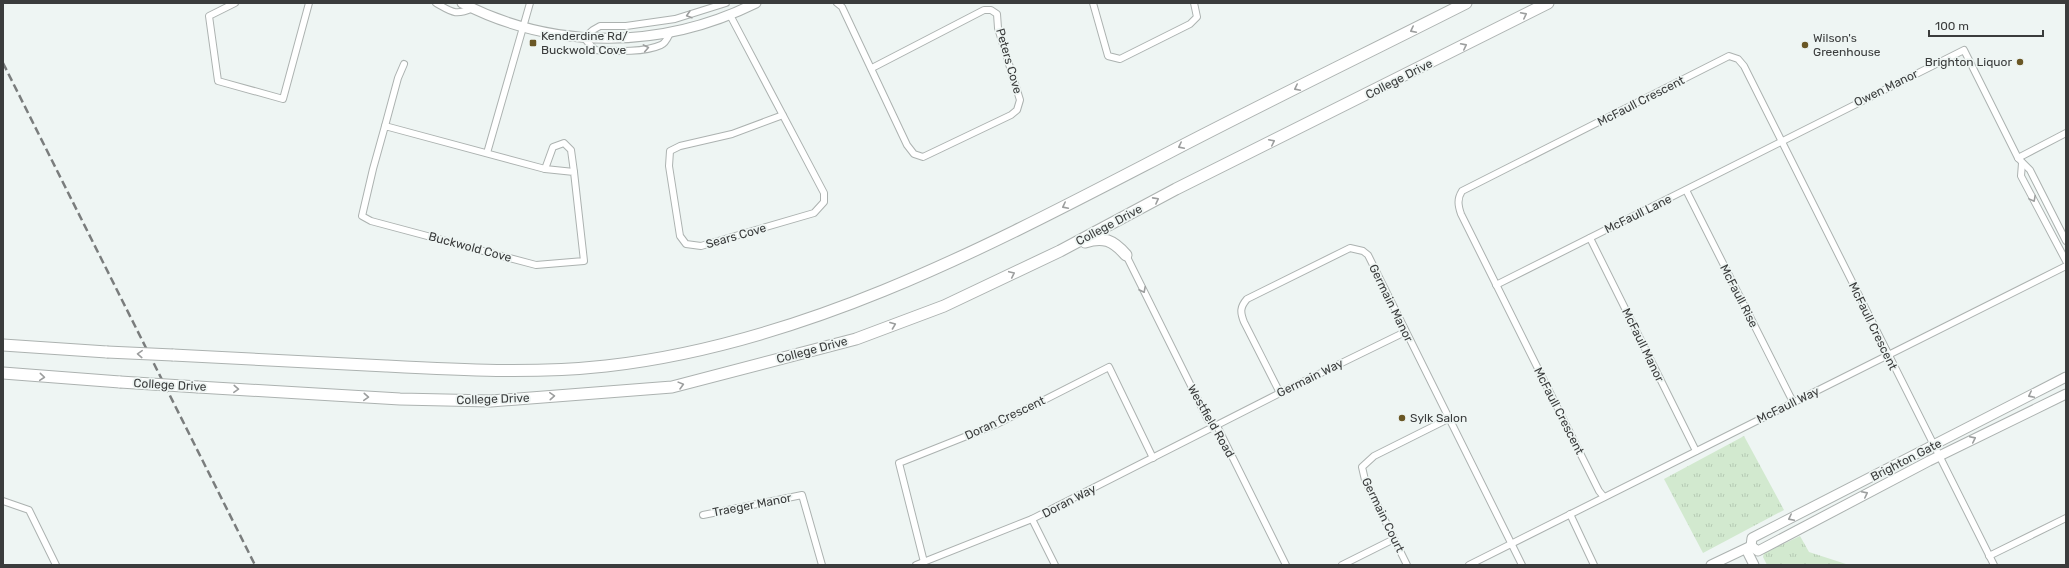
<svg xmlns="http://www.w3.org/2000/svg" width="2069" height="568" viewBox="0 0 2069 568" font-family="Rubik,sans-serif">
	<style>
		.park { fill: url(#park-tufts) }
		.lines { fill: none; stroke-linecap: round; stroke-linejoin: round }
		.street-casing { stroke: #acb2b0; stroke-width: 8 }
		.secondary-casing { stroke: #acb2b0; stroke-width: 11 }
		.highway-casing { stroke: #acb2b0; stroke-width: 13 }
		.street { stroke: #fff; stroke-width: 6 }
		.secondary { stroke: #fff; stroke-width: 9 }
		.highway { stroke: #fff; stroke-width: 11 }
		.rail { stroke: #7a7d7d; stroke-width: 2.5; stroke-dasharray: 8 4; stroke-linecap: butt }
		.highway-bridge-casing { stroke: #acb2b0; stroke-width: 13; stroke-linecap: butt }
		.highway-bridge { stroke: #fff; stroke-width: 11 }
		.oneway { stroke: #9c9e9e }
		.poi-dot { fill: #6a5725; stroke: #eef5f3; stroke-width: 1.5 }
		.labels { text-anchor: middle; stroke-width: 3.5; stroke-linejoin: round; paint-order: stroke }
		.poi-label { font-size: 12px; fill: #3a3c3c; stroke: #eef5f3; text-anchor: start }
		.street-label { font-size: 12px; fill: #3a3c3c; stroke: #eef5f3 }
	</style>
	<defs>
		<pattern id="park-tufts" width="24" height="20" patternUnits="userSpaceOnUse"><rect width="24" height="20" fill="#d2e9cf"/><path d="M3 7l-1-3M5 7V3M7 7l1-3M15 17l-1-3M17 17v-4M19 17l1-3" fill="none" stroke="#b5c9b3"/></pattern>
	</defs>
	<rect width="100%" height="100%" fill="#eef5f3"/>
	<g class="park">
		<path d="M1744 436 1784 510 1703 553 1664 479Z"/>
		<path d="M1800 536 1809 552 1849 565H1767L1763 557 1764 553Z"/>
	</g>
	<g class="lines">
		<defs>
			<g id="street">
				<path d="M235 3 209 16 218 81 283 99 309 3"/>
				<path d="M436 3C452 12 455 16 473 8"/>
				<path d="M837 3 842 7 907 145 914 154 923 157 1011 115 1017 110 1020 100 998 28 997 14 991 10H984L872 68"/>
				<path d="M1093 3 1108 56 1120 59 1190 24 1197 17 1194 3"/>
				<path d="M730 15 824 193V202L814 213 701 246 686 244 680 236 669 166 670 151 680 146 732 134 783 115"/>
				<path d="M670 33C668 37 666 43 661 45 643 53 615 51 595 50L584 38 593 30 600 26H626L675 19 726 3"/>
				<path d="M385 126 545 169 574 172 584 261 536 265 371 221 362 216 373 169Z"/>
				<path d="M385 126 398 78 404 64"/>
				<path d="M487 153 530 3"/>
				<path d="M2018 158 2066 133"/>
				<path d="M2022 163 2021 176 2066 261"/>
				<path d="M545 169 553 147 564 143 571 150 574 172"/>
				<path d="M1686 190 1793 402"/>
				<path d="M1590 238 1696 451"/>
				<path d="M1126 255 1208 420 1217 426 1286 565"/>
				<path d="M1496 285 1964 50 2018 158 2030 170 2066 241"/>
				<path d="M1280 393 1244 322C1240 312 1240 307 1247 299L1350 248 1363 251 1368 255 1522 565"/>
				<path d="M1604 497 1599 491 1461 214C1458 205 1457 199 1462 191L1729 56 1738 59 1744 66 1994 565"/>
				<path d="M3 501 29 510 56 565"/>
				<path d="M1570 514 1594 565"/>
				<path d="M703 515 802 495 822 565"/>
				<path d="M1032 519 1055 565"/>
				<path d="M1989 556 2066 518"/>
				<path d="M924 562 899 463 997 424 1109 367 1153 458"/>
				<path d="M916 565 1032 519 1280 393 1405 332"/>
				<path d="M1342 565 1394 539"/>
				<path d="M1407 565 1365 480 1362 467 1374 456 1448 419"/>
				<path d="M1469 565 2066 266"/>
			</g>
			<g id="secondary">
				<path d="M462 3C555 51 663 49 756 3"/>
				<path d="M1751 546 1752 538 2066 377"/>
				<path d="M1751 546 1758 551 1929 461 2066 394"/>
				<path d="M1746 549 1754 565"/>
				<path d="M1711 565 1751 546"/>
			</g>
			<g id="highway">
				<path d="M1085 242C1103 236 1113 240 1126 255"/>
				<path d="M3 345 107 352"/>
				<path d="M173 355C244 359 315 363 386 366 460 370 533 374 606 366 809 343 992 244 1170 152 1268 101 1367 53 1466 3"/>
				<path d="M3 373 120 382"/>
				<path d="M198 387 400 399 491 401 672 387 856 339 944 306 1060 251 1176 189 1548 3"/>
			</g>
		</defs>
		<use href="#street" class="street-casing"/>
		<use href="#secondary" class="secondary-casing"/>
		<use href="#highway" class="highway-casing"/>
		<use href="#street" class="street"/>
		<use href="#secondary" class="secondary"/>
		<use href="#highway" class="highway"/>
		<path class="rail" d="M3 63 255 565"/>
		<defs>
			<g id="highway-bridge">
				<path d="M107 352 173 355"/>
				<path d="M120 382 198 387"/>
			</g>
		</defs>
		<use href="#highway-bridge" class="highway-bridge-casing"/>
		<use href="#highway-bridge" class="highway-bridge"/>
	</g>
	<defs><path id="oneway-chevron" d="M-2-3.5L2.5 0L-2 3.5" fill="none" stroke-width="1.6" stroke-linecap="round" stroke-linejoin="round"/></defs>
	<g class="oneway">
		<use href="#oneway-chevron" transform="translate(689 15) rotate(163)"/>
		<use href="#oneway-chevron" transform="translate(1524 15) rotate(-27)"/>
		<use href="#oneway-chevron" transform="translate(1413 30) rotate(153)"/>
		<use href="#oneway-chevron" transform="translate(1464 46) rotate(-27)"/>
		<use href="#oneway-chevron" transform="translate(646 48) rotate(-11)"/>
		<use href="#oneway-chevron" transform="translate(1297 88) rotate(153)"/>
		<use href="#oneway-chevron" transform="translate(1272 142) rotate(-26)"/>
		<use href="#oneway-chevron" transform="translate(1181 146) rotate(153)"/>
		<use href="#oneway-chevron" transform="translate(2033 199) rotate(62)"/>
		<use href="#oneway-chevron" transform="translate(1156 200) rotate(-28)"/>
		<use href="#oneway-chevron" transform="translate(1065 206) rotate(153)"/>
		<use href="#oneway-chevron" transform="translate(1012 274) rotate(-25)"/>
		<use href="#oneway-chevron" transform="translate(1143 290) rotate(63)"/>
		<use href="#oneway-chevron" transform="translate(893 325) rotate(-21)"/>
		<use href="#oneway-chevron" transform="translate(140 354) rotate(-177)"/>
		<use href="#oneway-chevron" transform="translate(42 377) rotate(5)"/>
		<use href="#oneway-chevron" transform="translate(681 385) rotate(-15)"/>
		<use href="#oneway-chevron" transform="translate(236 389) rotate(3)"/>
		<use href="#oneway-chevron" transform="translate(2031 395) rotate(153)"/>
		<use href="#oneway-chevron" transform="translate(552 396) rotate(-4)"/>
		<use href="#oneway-chevron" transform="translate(366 397) rotate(4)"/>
		<use href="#oneway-chevron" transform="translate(1973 439) rotate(-26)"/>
		<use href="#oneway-chevron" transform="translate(1865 494) rotate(-27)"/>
		<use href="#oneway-chevron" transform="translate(1791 518) rotate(153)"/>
	</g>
	<g class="poi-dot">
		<rect x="529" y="39" width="8" height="8" rx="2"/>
		<circle cx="1805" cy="45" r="4"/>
		<circle cx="2020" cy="62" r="4"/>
		<circle cx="1402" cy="418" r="4"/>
	</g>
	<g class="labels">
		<g class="poi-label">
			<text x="541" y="40">Kenderdine Rd/<tspan x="541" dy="14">Buckwold Cove</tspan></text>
			<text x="1813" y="42">Wilson's<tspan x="1813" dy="14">Greenhouse</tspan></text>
			<text x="2012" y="66" text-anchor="end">Brighton Liquor</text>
			<text x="1410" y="422">Sylk Salon</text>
		</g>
		<g class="street-label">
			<text transform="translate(1009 61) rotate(74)" y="4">Peters Cove</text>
			<text transform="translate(1399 79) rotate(-27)" y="4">College Drive</text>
			<text transform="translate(1886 88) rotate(-26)" y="4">Owen Manor</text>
			<text transform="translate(1641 101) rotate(-27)" y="4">McFaull Crescent</text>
			<text transform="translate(1638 214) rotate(-26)" y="4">McFaull Lane</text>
			<text transform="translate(1109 225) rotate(-28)" y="4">College Drive</text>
			<text transform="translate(736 236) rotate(-16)" y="4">Sears Cove</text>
			<text transform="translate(470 247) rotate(15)" y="4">Buckwold Cove</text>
			<text transform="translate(1739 296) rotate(63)" y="4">McFaull Rise</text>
			<text transform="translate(1391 303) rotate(64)" y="4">Germain Manor</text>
			<text transform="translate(1873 326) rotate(64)" y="4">McFaull Crescent</text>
			<text transform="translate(1643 345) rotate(64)" y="4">McFaull Manor</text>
			<text transform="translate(812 350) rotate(-15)" y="4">College Drive</text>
			<text transform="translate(1310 378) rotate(-26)" y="4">Germain Way</text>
			<text transform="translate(170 385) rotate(3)" y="4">College Drive</text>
			<text transform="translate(493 399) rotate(-2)" y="4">College Drive</text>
			<text transform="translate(1788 405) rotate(-26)" y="4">McFaull Way</text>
			<text transform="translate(1559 411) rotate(63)" y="4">McFaull Crescent</text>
			<text transform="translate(1005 418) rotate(-25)" y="4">Doran Crescent</text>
			<text transform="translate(1211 421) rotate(60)" y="4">Westfield Road</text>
			<text transform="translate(1906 460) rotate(-27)" y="4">Brighton Gate</text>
			<text transform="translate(1069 501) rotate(-27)" y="4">Doran Way</text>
			<text transform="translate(752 505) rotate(-11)" y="4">Traeger Manor</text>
			<text transform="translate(1383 515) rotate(64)" y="4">Germain Court</text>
		</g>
	</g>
	<rect width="2069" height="568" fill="none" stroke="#3a3c3c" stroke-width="8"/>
	<path d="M1929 30v6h114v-6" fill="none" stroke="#3a3c3c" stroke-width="2"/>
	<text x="1935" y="30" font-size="12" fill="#3a3c3c" stroke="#eef5f3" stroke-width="3" paint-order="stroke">100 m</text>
</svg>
